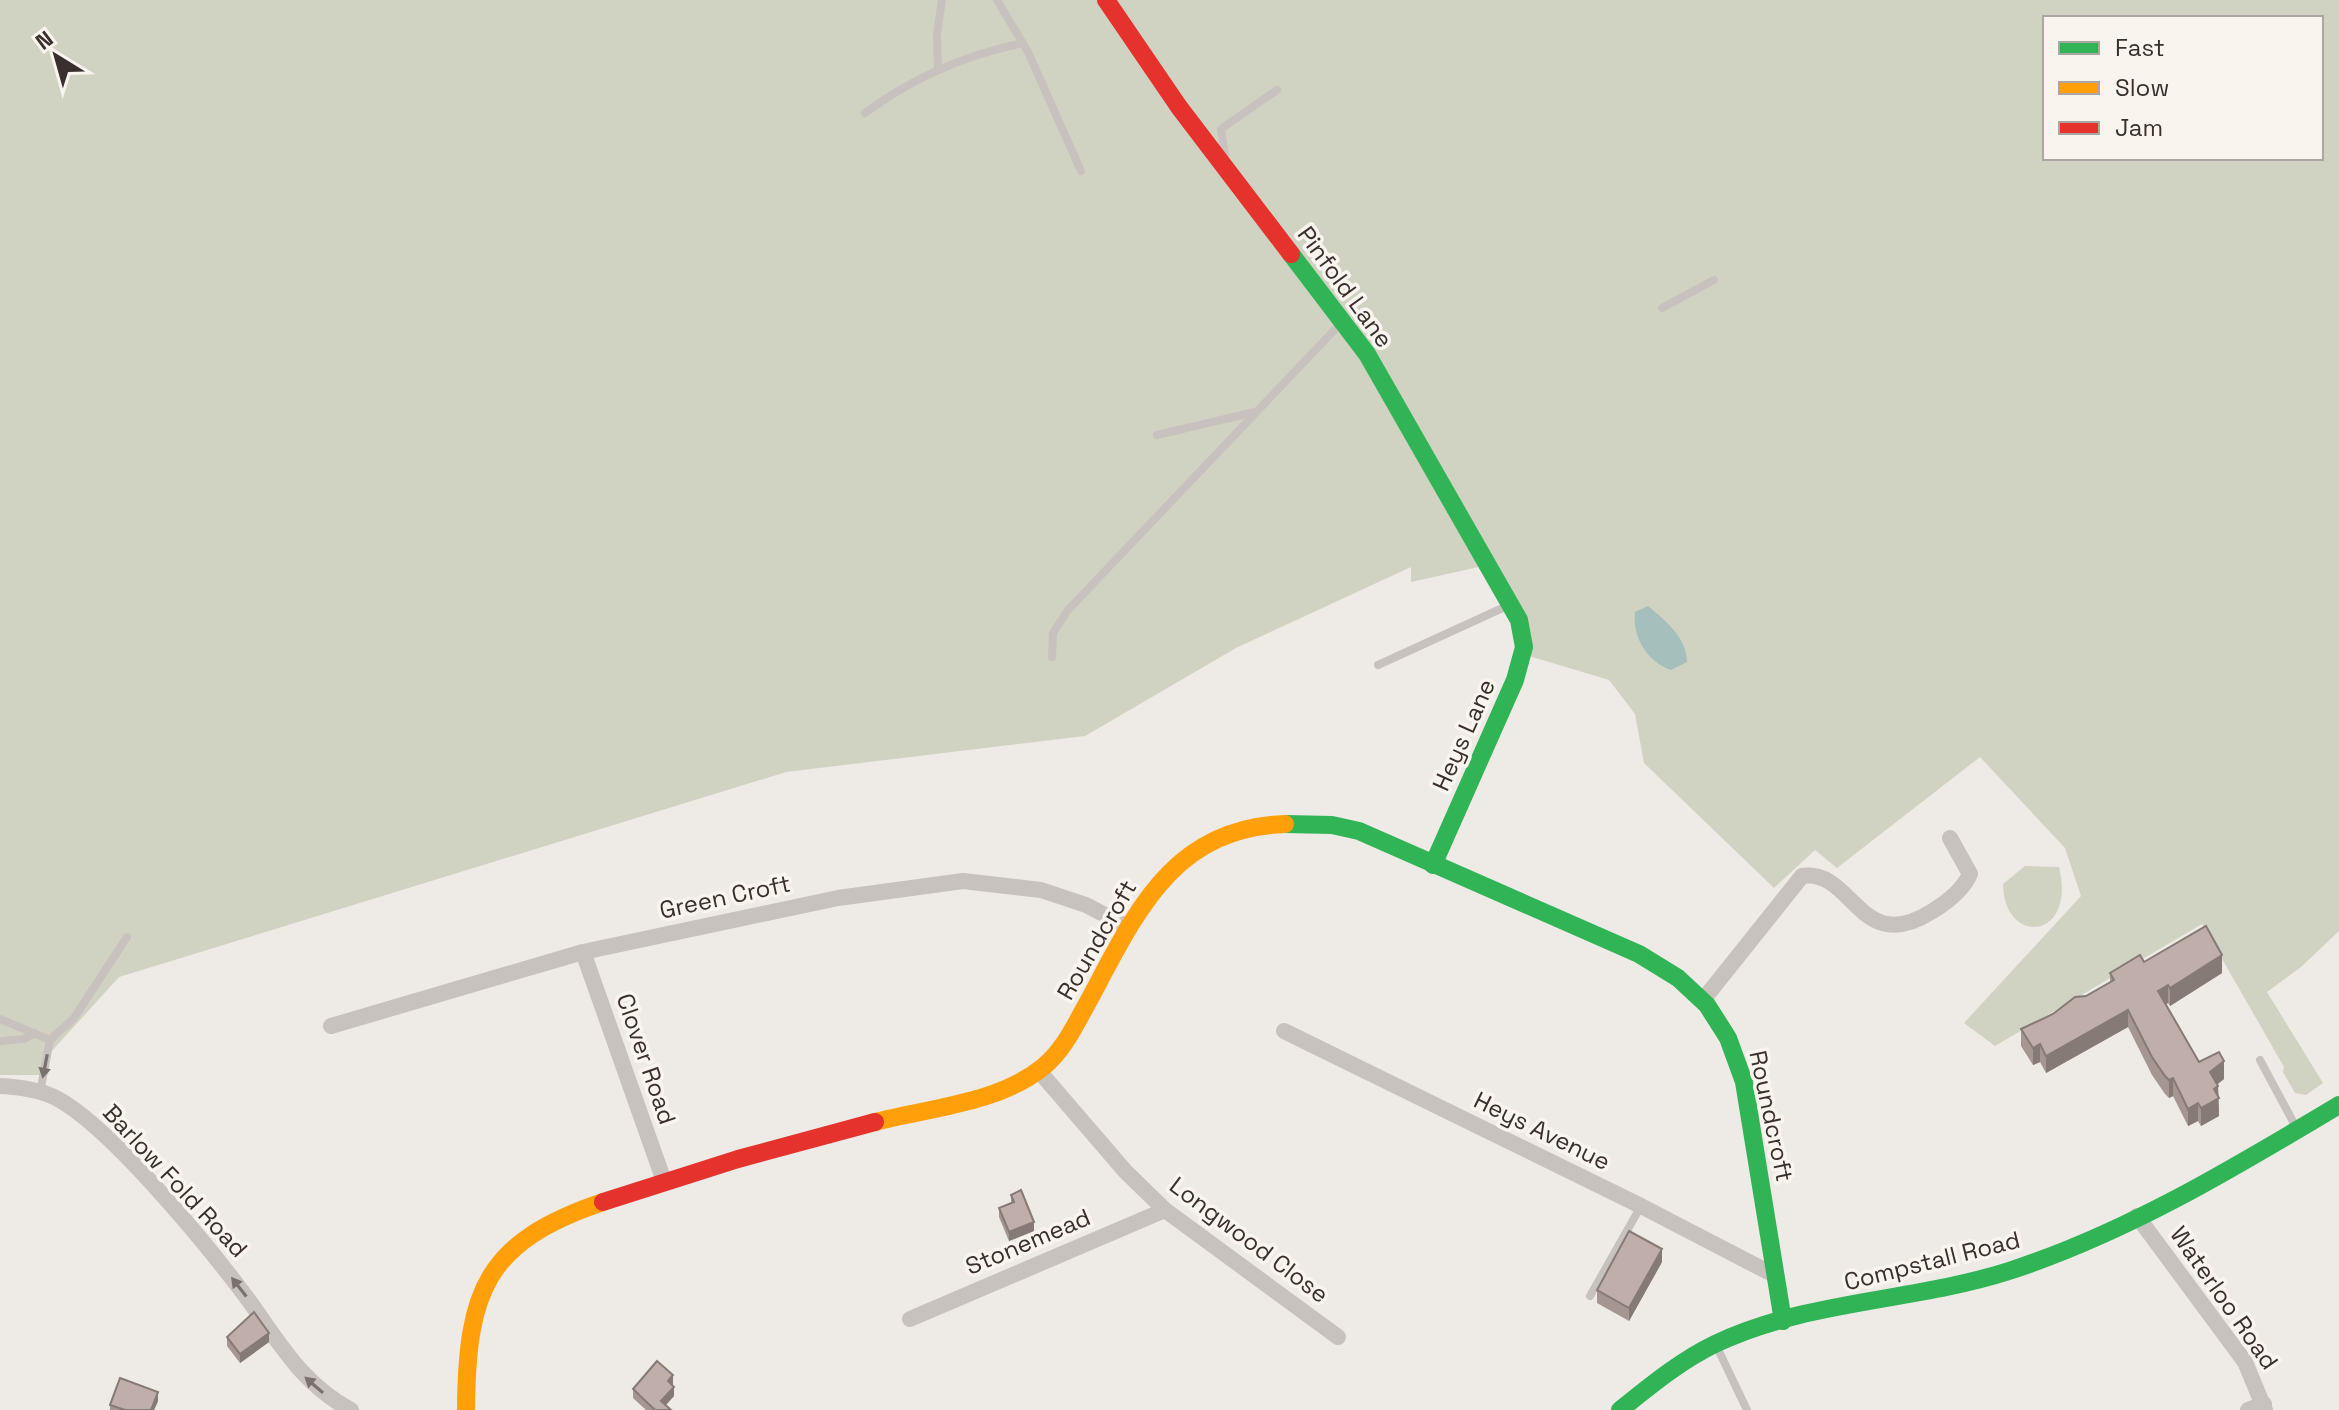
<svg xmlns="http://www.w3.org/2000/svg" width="2339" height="1410" viewBox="0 0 2339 1410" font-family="'Space Grotesk',sans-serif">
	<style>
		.green { fill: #d1d3c2; fill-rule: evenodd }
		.water { fill: #a4bfbc }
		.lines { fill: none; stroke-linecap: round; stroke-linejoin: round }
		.lane { stroke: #c8c2bf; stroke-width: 8 }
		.street { stroke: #c8c2bf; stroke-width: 16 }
		.fast { stroke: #30b455; stroke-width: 18 }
		.slow { stroke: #ff9f0a; stroke-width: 18 }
		.jam { stroke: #e5322d; stroke-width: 18 }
		.wall { fill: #a59692 }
		.shaded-wall { fill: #867a77 }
		.building { fill: #c0aeaa; stroke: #867a77; stroke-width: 2 }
		.oneway { fill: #79716f }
		.labels { text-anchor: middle; stroke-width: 7; stroke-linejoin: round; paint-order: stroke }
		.street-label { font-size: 24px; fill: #392f2d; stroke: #faf4ef }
	</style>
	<rect width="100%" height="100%" fill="#eeeae6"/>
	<g class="green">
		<path d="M0 0H2339V931L2301 967 2267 992 2323 1083 2306 1095 2295 1093 2283 1072 2284 1067 2202 924 1995 1046 1964 1023 2081 896 2065 848 1980 757 1837 868 1815 850 1774 888 1644 763 1635 714 1609 680 1529 656 1483 566 1411 582V567L1236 648 1085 736 786 772 119 977 50 1053 48 1075H0ZM2045 18H2321V158H2045Z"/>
		<path d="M2025 866 2059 867C2077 940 2004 947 2003 884Z"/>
	</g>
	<path class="water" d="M1648 606C1665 620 1687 638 1687 662L1671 670C1648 662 1632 638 1635 612Z"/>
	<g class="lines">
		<g class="lane">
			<path d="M997 0 1028 52 1081 171"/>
			<path d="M938 70 937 34 942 0"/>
			<path d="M865 113C912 78 964 55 1023 43"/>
			<path d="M1225 155 1221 129 1277 90"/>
			<path d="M1662 308 1714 280"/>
			<path d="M1157 435 1255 412"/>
			<path d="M1052 657 1053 633 1068 610 1342 322"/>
			<path d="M1378 665 1507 606"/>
			<path d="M0 1019 50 1040"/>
			<path d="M0 1041 24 1039 35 1033"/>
			<path d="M2260 1060 2297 1129"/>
			<path d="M40 1092 50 1040 74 1018 127 937"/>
			<path d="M1590 1296 1641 1206"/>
			<path d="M1716 1345 1747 1410"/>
		</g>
		<g class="street">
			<path d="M583 952 664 1181"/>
			<path d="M1703 1000 1802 876C1853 868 1859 957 1931 912 1946 903 1963 890 1970 874L1950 838"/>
			<path d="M331 1026 583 952 838 898 963 881 1041 890 1086 905 1130 928"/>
			<path d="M1284 1031 1641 1206 1776 1276"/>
			<path d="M1039 1071 1125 1171 1165 1210 1338 1337"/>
			<path d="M0 1086C18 1087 37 1089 54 1097 107 1123 203 1240 241 1290 276 1336 298 1382 351 1410"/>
			<path d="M2137 1216 2245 1362 2265 1410"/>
			<path d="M910 1319 1165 1210"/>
			<path d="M2248 1410 2264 1404"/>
		</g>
		<g class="fast">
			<path d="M1291 254 1367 354 1519 620 1524 647 1515 680 1433 865"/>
			<path d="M1285 824 1332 825 1359 831 1639 954 1678 978 1707 1005 1728 1038 1744 1082 1783 1321"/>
			<path d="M1620 1410C1650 1386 1680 1361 1715 1344 1807 1300 1912 1302 2009 1271 2126 1233 2234 1168 2339 1105"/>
		</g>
		<g class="slow">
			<path d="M875 1122C929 1108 999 1103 1043 1067 1064 1050 1075 1025 1088 1002 1135 915 1171 828 1285 824"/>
			<path d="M466 1410C467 1291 485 1242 603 1202"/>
		</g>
		<g class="jam">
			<path d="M1106 0 1179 107 1291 254"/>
			<path d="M603 1202 738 1159 875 1122"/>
		</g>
	</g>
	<g class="wall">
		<path d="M2144 962 2222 973 2170 1006 2168 1003 2166 1004 2199 1062 2224 1079 2217 1084 2218 1086 2219 1116 2201 1126 2198 1121 2188 1126 2173 1096 2169 1098 2165 1094 2152 1075 2128 1027 2046 1073 2040 1062 2033 1065 2021 1046V1029L2053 1014 2110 982V973Z"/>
		<path d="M1011 1195 1034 1231 1009 1241 999 1217V1208L1011 1203Z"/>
		<path d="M1662 1262 1629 1321 1597 1303V1290Z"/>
		<path d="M227 1337 269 1342 240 1363 227 1346Z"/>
		<path d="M673 1384 672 1385 674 1396 666 1405 671 1410H646L633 1398V1389Z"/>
		<path d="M158 1401 154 1410H110V1405Z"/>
	</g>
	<g class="shaded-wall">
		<path d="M2222 955V973L2170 1006V988Z"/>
		<path d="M2168 985V1003L2158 1009V991Z"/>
		<path d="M2128 1010V1027L2046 1073V1056Z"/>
		<path d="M2040 1044V1062L2033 1065V1048Z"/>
		<path d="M2224 1061V1079L2210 1090V1072Z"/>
		<path d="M2173 1078V1096L2169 1098V1080Z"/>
		<path d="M2218 1086 2219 1116 2201 1126V1108L2214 1089Z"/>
		<path d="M2198 1103V1121L2188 1126V1109Z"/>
		<path d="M1034 1222V1231L1009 1241V1232Z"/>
		<path d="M1662 1249V1262L1629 1321V1308Z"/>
		<path d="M269 1333V1342L240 1363V1354Z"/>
		<path d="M673 1375V1384L668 1390V1381Z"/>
		<path d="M674 1387V1396L661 1410V1401Z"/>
		<path d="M158 1392V1401L154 1410H151Z"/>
	</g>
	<g class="building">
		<path d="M2206 926 2222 955 2170 988 2168 985 2158 991 2199 1062 2219 1052 2224 1061 2210 1072 2218 1086 2214 1089 2219 1098 2201 1108 2198 1103 2188 1109 2173 1078 2169 1080 2165 1076 2152 1057 2128 1010 2046 1056 2040 1044 2033 1048 2021 1029 2053 1014 2075 997 2086 996 2114 980 2110 973 2140 955 2144 962Z"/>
		<path d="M1021 1190 1034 1222 1009 1232 999 1208 1014 1202 1011 1195Z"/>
		<path d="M1629 1231 1662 1249 1629 1308 1597 1290Z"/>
		<path d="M254 1312 269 1333 240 1354 227 1337Z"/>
		<path d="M657 1361 673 1375 668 1381 674 1387 661 1401 671 1410H655L633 1389Z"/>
		<path d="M120 1378 158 1392 151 1410H125L110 1405Z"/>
	</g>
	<defs><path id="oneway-solid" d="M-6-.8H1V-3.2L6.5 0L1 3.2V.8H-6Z" transform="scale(2)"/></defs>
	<g class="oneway">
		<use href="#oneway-solid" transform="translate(45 1066) rotate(101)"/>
		<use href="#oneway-solid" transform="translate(239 1287) rotate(-128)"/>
		<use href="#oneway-solid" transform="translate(314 1385) rotate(-139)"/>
	</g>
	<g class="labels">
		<g class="street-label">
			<text transform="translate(1345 287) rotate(54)" y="8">Pinfold Lane</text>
			<text transform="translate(1464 735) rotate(-66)" y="8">Heys Lane</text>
			<text transform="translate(725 897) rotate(-12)" y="8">Green Croft</text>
			<text transform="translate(1097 940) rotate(-60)" y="8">Roundcroft</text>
			<text transform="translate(646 1059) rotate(71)" y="8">Clover Road</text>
			<text transform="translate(1771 1116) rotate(78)" y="8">Roundcroft</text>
			<text transform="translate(1542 1131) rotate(26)" y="8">Heys Avenue</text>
			<text transform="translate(175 1181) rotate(47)" y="8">Barlow Fold Road</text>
			<text transform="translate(1249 1240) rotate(37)" y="8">Longwood Close</text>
			<text transform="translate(1028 1242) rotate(-23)" y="8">Stonemead</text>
			<text transform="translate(1932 1261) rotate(-14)" y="8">Compstall Road</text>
			<text transform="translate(2224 1298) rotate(55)" y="8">Waterloo Road</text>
		</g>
	</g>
	<rect x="2043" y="16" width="280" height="144" fill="#faf4ef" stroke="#ada5a1" stroke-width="2"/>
	<rect x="2059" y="42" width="40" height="12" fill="#30b455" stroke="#ada5a1" stroke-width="2"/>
	<text x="2115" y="56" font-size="24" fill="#392f2d">Fast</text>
	<rect x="2059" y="82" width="40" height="12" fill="#ff9f0a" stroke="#ada5a1" stroke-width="2"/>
	<text x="2115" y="96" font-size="24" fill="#392f2d">Slow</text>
	<rect x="2059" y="122" width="40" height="12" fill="#e5322d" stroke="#ada5a1" stroke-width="2"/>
	<text x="2115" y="136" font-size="24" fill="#392f2d">Jam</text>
	<g transform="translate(56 56) rotate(323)" stroke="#faf4ef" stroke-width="6" paint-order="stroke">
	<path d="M0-6L14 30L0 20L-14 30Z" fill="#392f2d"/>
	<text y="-12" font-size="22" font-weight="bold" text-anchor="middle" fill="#392f2d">N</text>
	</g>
</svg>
